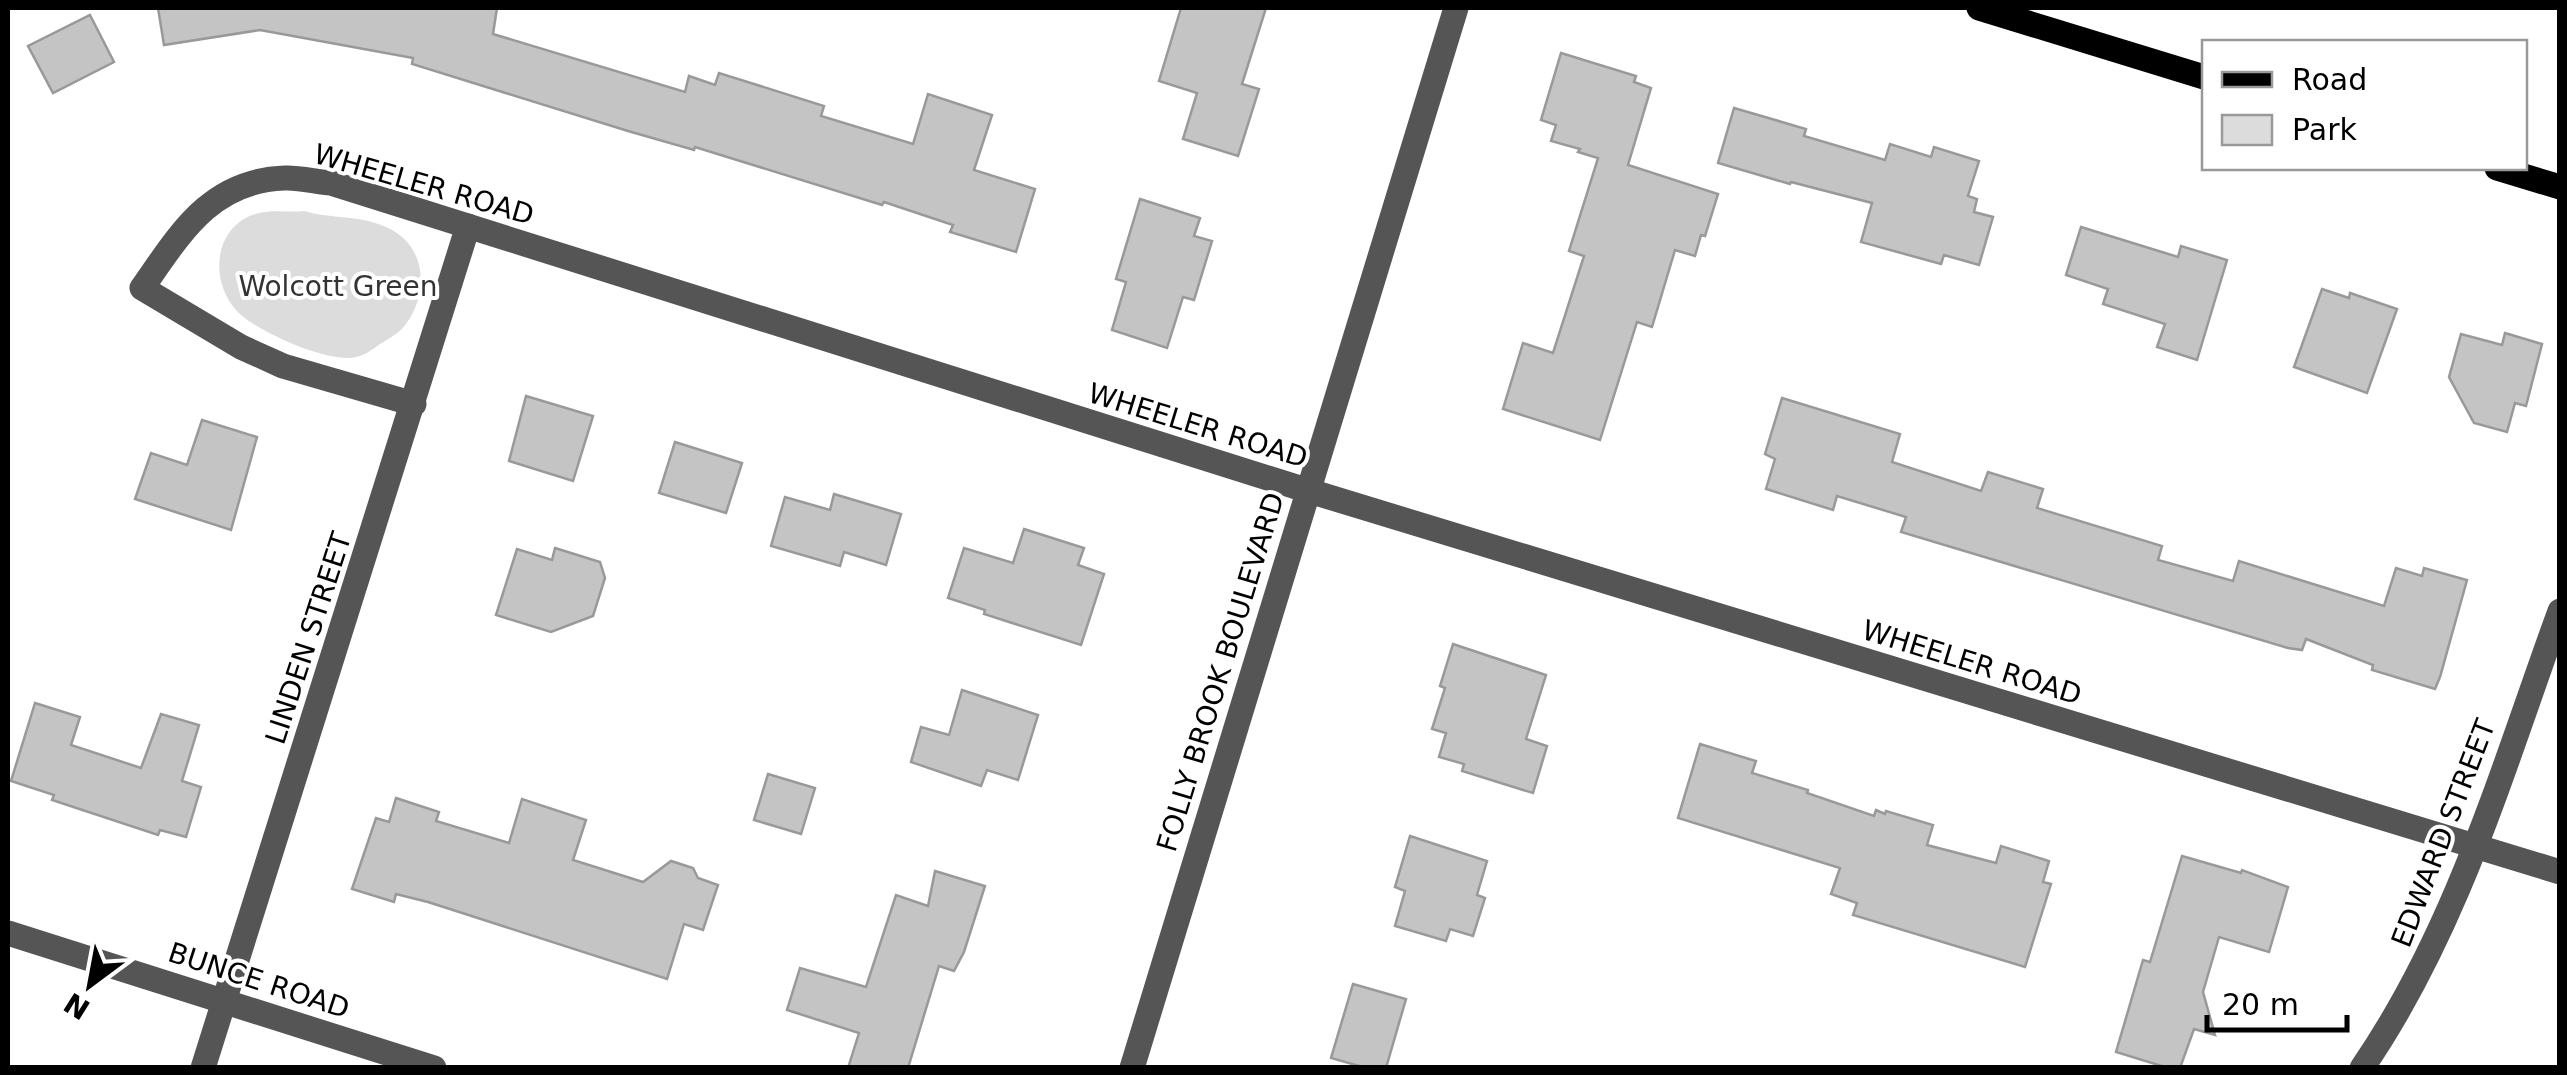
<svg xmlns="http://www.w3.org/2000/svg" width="2567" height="1075" viewBox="0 0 2567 1075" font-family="'DejaVu Sans',sans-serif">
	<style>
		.green { fill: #dcdcdc }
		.building { fill: #c4c4c4; stroke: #999; stroke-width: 2.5 }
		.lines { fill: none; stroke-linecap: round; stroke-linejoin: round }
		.minor { stroke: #555; stroke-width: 25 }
		.major { stroke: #000; stroke-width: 25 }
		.labels { text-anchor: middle; stroke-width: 8; stroke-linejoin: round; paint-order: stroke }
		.street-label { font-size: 28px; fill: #000; stroke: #fff }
		.park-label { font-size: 28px; fill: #333; stroke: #fff }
	</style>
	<rect width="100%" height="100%" fill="#fff"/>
	<path class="green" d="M304 211C331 219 360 215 386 227 426 244 430 291 406 324 400 333 386 340 376 347 370 351 363 356 356 357 329 364 255 331 237 311 208 280 214 224 259 213 273 209 289 213 304 211Z"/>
	<g class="building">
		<path d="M158 8H497L493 34 685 92 689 76 715 85 719 73 824 106 821 116 913 144 928 94 992 115 974 170 1035 189 1016 252 950 232 953 225 884 202 882 205 695 147 694 150 628 131 412 64 413 58 260 30 164 45Z"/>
		<path d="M1181 8H1266L1242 84 1259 89 1238 156 1183 139 1197 93 1159 81Z"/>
		<path d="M90 15 114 62 53 93 28 46Z"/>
		<path d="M1561 53 1636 76 1634 82 1651 88 1628 165 1718 194 1705 236 1701 235 1695 256 1675 250 1652 327 1637 322 1600 440 1503 409 1523 343 1553 353 1584 256 1569 251 1598 158 1578 152 1580 149 1551 141 1556 125 1541 120Z"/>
		<path d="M1734 108 1806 129 1804 136 1885 160 1890 144 1931 157 1934 147 1979 161 1968 196 1977 199 1974 212 1993 217 1979 265 1944 255 1941 264 1861 242 1872 203 1791 182 1790 184 1718 163Z"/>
		<path d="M1140 199 1200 218 1194 236 1212 241 1194 300 1183 297 1167 348 1112 330 1126 282 1116 279Z"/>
		<path d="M2081 227 2178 257 2181 246 2227 260 2197 360 2157 347 2165 324 2103 304 2108 289 2066 275Z"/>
		<path d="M2322 289 2349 298 2350 293 2397 309 2367 393 2294 367Z"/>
		<path d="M2505 333 2542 344 2526 406 2515 403 2507 432 2474 423 2449 377 2461 334 2502 345Z"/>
		<path d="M526 396 593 416 573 481 509 461Z"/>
		<path d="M1782 398 1900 434 1892 462 1981 491 1988 472 2043 489 2037 508 2162 546 2158 560 2233 581 2239 561 2384 606 2396 568 2422 576 2424 568 2467 580 2440 677 2435 689 2372 670 2373 665 2306 639 2302 650 2288 648 1901 532 1906 517 1837 496 1833 510 1766 489 1775 459 1765 454Z"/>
		<path d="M202 420 257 437 231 530 135 499 151 453 187 465Z"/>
		<path d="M675 442 742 463 726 513 659 493Z"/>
		<path d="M834 494 901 514 886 565 844 552 840 566 771 546 785 497 830 510Z"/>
		<path d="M1024 529 1084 548 1078 565 1104 574 1081 645 984 614 985 610 948 598 964 548 1013 563Z"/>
		<path d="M555 548 600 562 605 578 593 616 551 632 496 615 517 549 552 560Z"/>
		<path d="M1453 644 1546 675 1526 739 1547 746 1533 793 1462 771 1464 764 1439 757 1446 733 1432 729 1445 688 1440 686Z"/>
		<path d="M962 690 1038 715 1018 780 987 770 981 786 911 762 921 727 949 735Z"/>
		<path d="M35 703 80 717 71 745 141 768 161 714 199 725 182 781 201 787 186 837 160 830 158 835 52 800 54 795 11 781Z"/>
		<path d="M1700 744 1756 761 1752 773 1808 790 1807 793 1874 816 1876 810 1885 814 1886 811 1933 825 1927 845 1996 863 2001 846 2049 861 2043 882 2051 884 2025 967 1853 915 1857 903 1831 894 1840 868 1678 818Z"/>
		<path d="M768 774 815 788 801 834 754 820Z"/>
		<path d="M396 798 439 812 436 821 509 843 522 799 586 820 573 860 643 882 671 861 693 868 698 878 718 885 703 930 684 924 667 979 428 902 396 894 394 902 352 889 376 818 389 822Z"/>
		<path d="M1410 836 1487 861 1477 895 1485 898 1473 936 1450 929 1446 941 1395 926 1405 891 1395 887Z"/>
		<path d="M2182 856 2241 873 2242 870 2288 887 2269 952 2219 937 2203 992 2215 1035 2194 1029 2180 1068H2168L2116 1052 2143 960 2150 962Z"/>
		<path d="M935 871 985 886 964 952 954 971 939 966 908 1068H848L859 1033 787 1010 800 968 866 987 896 895 928 906Z"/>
		<path d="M1353 984 1406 999 1386 1068H1366L1331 1058Z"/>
	</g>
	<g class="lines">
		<g class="minor">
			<path d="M414 404 283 366 241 347 142 288C180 234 210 181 284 178 299 177 316 182 331 183L1306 490 2560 872"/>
			<path d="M8 933 434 1068"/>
			<path d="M203 1068 468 226"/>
			<path d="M1132 1068 1456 8"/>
			<path d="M2362 1068C2457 930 2503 767 2560 611"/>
		</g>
		<g class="major">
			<path d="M1979 8 2204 77"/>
			<path d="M2497 168 2560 187"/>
		</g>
	</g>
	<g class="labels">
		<g class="street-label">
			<text transform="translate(424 184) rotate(16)" y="10">WHEELER ROAD</text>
			<text transform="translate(1198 425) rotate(17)" y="10">WHEELER ROAD</text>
			<text transform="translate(308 638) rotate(-72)" y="10">LINDEN STREET</text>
			<text transform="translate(1972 662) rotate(17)" y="10">WHEELER ROAD</text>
			<text transform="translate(1220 672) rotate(-73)" y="10">FOLLY BROOK BOULEVARD</text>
			<text transform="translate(2443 833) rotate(-69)" y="10">EDWARD STREET</text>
			<text transform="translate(259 980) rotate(18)" y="10">BUNCE ROAD</text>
		</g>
		<g class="park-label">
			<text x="338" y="296">Wolcott Green</text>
		</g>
	</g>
	<rect width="2567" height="1075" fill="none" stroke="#000000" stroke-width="20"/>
	<rect x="2202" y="40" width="325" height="130" fill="#ffffff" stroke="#999999" stroke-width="2.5"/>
	<rect x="2222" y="72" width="50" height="15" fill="#000000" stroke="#999999" stroke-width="2.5"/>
	<text x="2292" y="90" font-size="30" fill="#000000">Road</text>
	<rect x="2222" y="115" width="50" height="30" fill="#dcdcdc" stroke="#999999" stroke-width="2.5"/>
	<text x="2292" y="140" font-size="30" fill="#000000">Park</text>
	<g transform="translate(90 985) rotate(212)" stroke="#ffffff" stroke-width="8" paint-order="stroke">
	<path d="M0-8L18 38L0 25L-18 38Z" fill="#000000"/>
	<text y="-15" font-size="28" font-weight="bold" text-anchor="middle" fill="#000000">N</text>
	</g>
	<path d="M2207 1015v15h140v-15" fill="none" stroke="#000000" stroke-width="5"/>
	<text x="2222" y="1015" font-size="30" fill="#000000" stroke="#ffffff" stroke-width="8" paint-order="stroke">20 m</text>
</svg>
